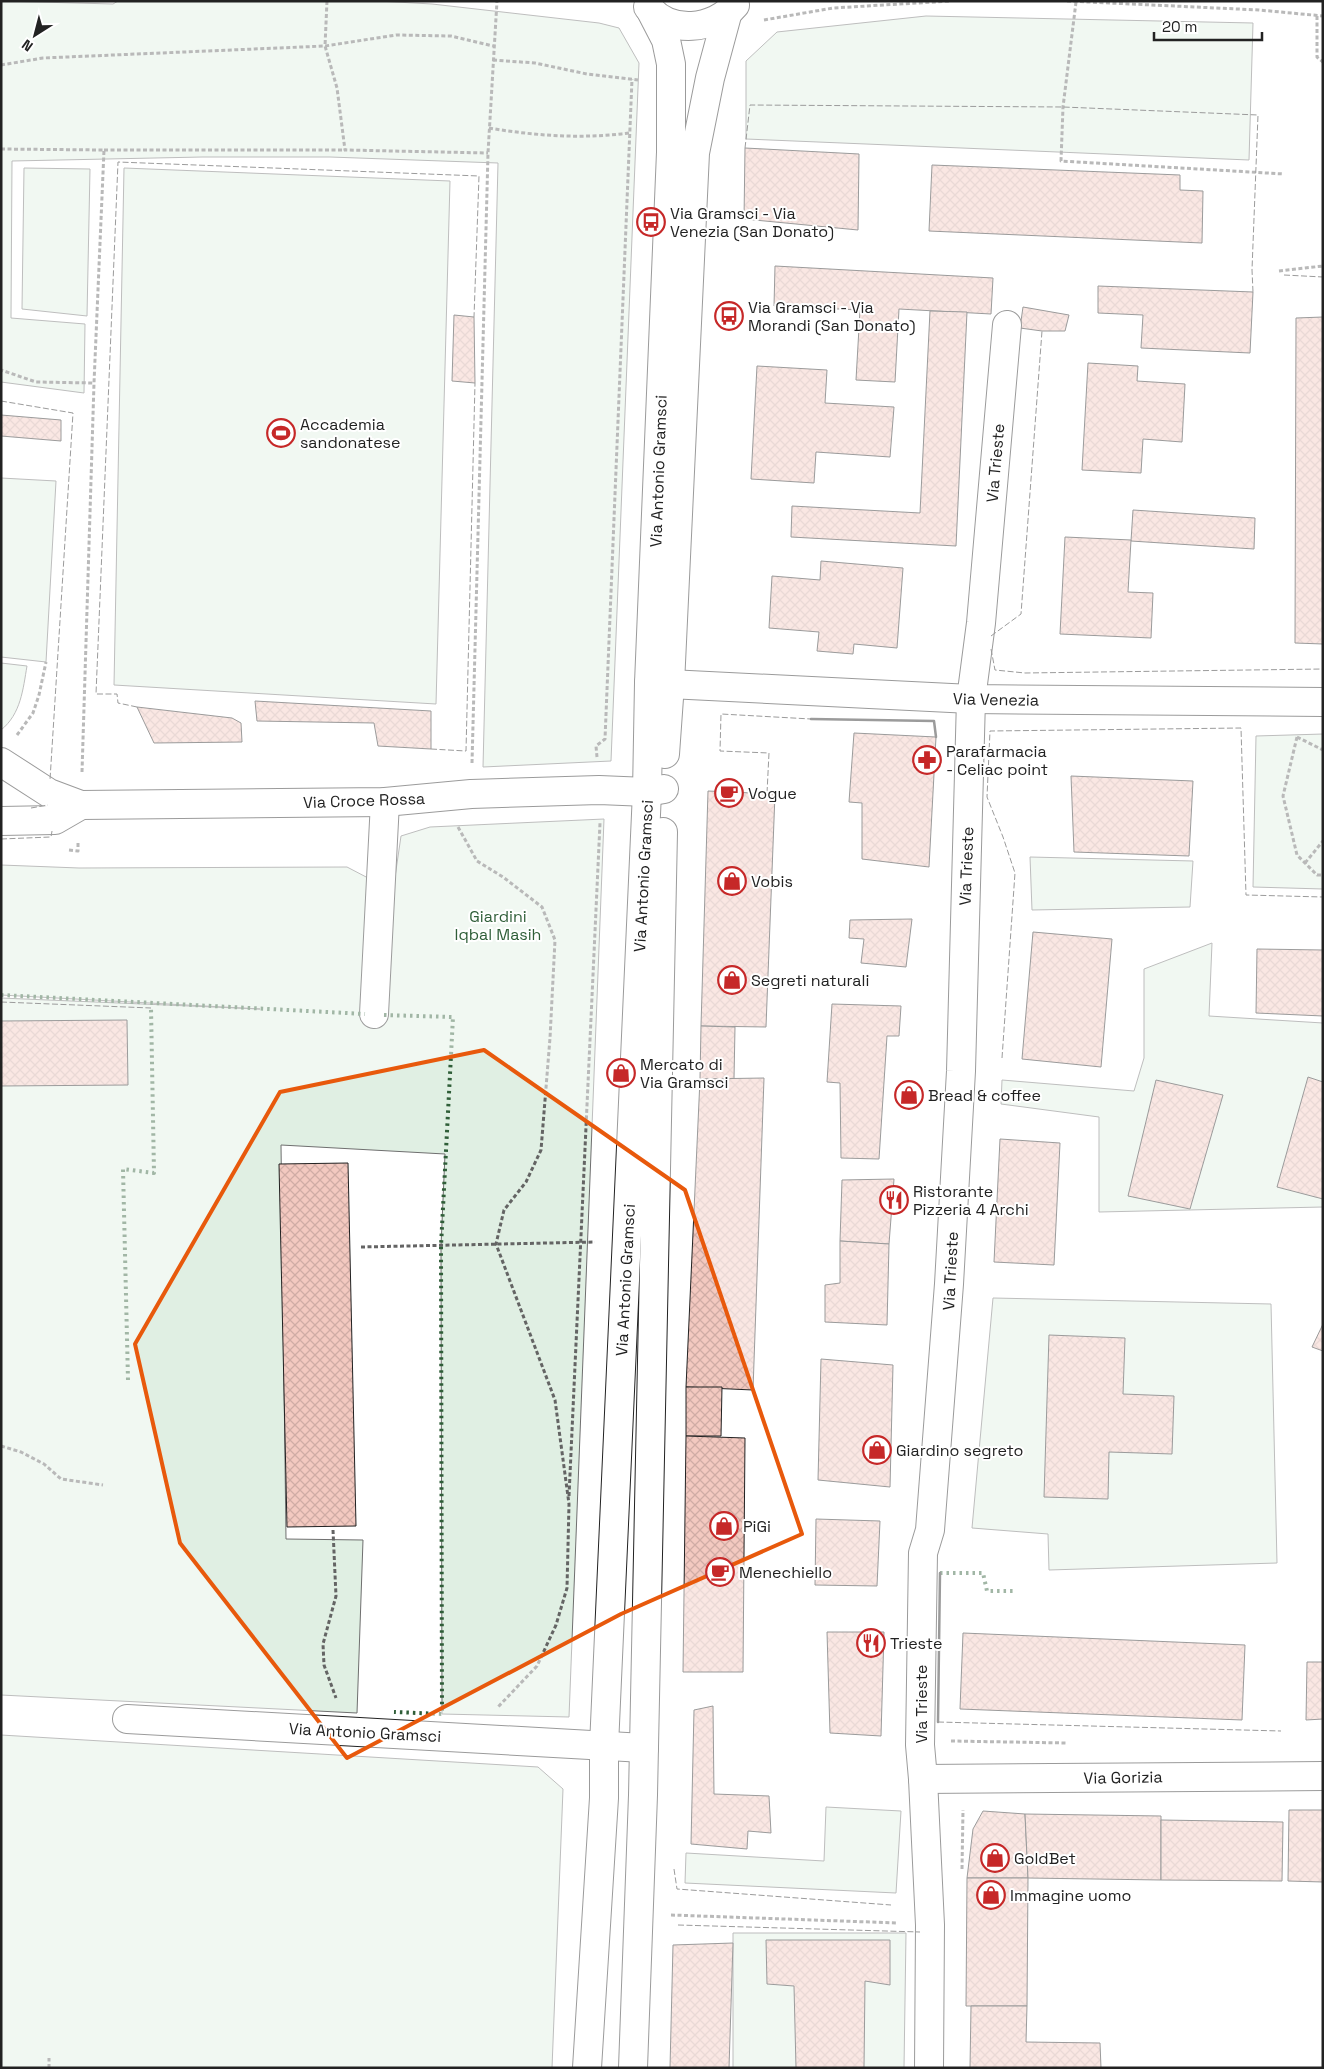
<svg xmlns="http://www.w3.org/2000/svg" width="1324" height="2069" viewBox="0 0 1324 2069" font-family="'Space Grotesk',sans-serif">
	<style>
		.green { fill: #e0efe3; stroke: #6f6f6f }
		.building { fill: url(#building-cross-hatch); stroke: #222 }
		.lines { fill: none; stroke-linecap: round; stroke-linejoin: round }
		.minor-casing { stroke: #222; stroke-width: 30 }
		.tertiary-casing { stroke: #222; stroke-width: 30 }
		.path { stroke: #646464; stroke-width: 3; stroke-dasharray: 4 2.5; stroke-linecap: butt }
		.minor { stroke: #fff; stroke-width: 28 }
		.tertiary { stroke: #fff; stroke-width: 28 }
		.hedge { stroke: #2f5e38; stroke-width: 4; stroke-dasharray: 2.5 4; stroke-linecap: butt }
		.fence { stroke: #222; stroke-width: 1; stroke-dasharray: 6 2.5; stroke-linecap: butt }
		.wall { stroke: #222; stroke-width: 2.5 }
		.marked { fill: none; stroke: #e8590c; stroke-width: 4; stroke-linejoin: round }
		.labels { text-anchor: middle; stroke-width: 4; stroke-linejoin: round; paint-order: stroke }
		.poi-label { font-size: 16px; fill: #222; stroke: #fff; text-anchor: start }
		.street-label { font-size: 16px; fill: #222; stroke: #fff }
		.park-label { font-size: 16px; fill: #2f5e38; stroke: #fff }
	</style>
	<defs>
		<pattern id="building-cross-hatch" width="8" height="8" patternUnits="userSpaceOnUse" patternTransform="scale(1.25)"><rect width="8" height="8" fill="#f3c9c0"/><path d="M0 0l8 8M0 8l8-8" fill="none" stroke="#d0aca5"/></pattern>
	</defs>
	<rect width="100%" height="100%" fill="#fff"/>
	<g class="green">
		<path d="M1 1 113 4 118 1H378L432 4 599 23 619 28 639 63 611 761 483 767 498 163 330 157H202L12 161 11 318 85 324 84 393 1 382Z"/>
		<path d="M926 16 1253 23 1249 160 746 139V61L777 32Z"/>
		<path d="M24 168 90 169 87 316 22 309Z"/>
		<path d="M124 168 450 181 436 704 114 685Z"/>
		<path d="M1 478 56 481 46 662 1 657Z"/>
		<path d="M1 663 27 666C23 689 21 714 1 730Z"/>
		<path d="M1323 734V889L1253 887 1256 736Z"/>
		<path d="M604 819 569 1717 442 1714 441 1246 445 1154 281 1145 286 1539 363 1540 357 1713 1 1695V998L260 1009 1 995V865L79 868 347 867 393 891 401 836 430 827Z"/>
		<path d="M1030 857 1193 861 1190 907 1032 910Z"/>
		<path d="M1212 943 1209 1016 1323 1023V1207L1099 1212V1117L1001 1104 1002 1080 1134 1091 1144 1058V969Z"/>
		<path d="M993 1298 1271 1304 1277 1563 1049 1570 1048 1534 972 1528Z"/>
		<path d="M1 1735 538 1767 563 1789 552 2068H1Z"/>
		<path d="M826 1807 901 1811 896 1893 685 1883 686 1853 824 1861Z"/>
		<path d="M733 1933H906L904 2068H733Z"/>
	</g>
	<g class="building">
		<path d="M745 148 859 154 858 230 744 219Z"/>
		<path d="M932 165 1180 175V190L1203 191 1202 243 929 231Z"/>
		<path d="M775 266 993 278 991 314 899 309 895 382 856 380 860 310 774 306Z"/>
		<path d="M1098 286 1253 292 1250 353 1141 348 1143 315 1098 313Z"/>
		<path d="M1023 307 1069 315 1065 331H1042L1020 328Z"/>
		<path d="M930 311 967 312 956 546 791 537 792 506 920 513Z"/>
		<path d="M454 315 474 317 475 383 452 381Z"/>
		<path d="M1323 317V644L1295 643 1296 318Z"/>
		<path d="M1088 363 1138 366 1137 381 1185 384 1182 442 1143 439 1141 473 1082 470Z"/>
		<path d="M757 366 827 370 825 403 894 407 890 457 816 452 814 483 751 479Z"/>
		<path d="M1 415 61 420V441L1 436Z"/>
		<path d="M1133 510 1255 518 1254 549 1131 541Z"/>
		<path d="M1065 537 1131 540 1128 592 1153 593 1151 638 1060 634Z"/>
		<path d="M821 561 903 568 897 648 854 644 853 654 817 651 819 632 769 628 772 576 820 580Z"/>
		<path d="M255 701 431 711V749L378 746 374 723 257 721Z"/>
		<path d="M137 707 232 718 241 723 242 742 154 743Z"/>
		<path d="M854 733 936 737 929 867 862 859V803L849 802Z"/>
		<path d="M1071 776 1193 781 1189 856 1074 852Z"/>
		<path d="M708 791 775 794 766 1027 701 1026Z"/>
		<path d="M912 919 906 967 861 963 864 939 849 938 850 920Z"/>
		<path d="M1033 932 1112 939 1101 1067 1022 1059Z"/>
		<path d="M1257 949 1323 950V1016L1256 1013Z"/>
		<path d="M832 1004 901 1006 899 1036H887L879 1159 841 1158 840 1083 827 1082Z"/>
		<path d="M127 1020 128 1085 1 1086V1021Z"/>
		<path d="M701 1026 735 1027 734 1079H700Z"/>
		<path d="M1308 1077 1323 1082V1199L1277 1187Z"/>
		<path d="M764 1078 753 1390 686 1387 700 1079Z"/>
		<path d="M1156 1080 1223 1095 1190 1209 1128 1196Z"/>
		<path d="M1000 1139 1060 1143 1054 1265 994 1262Z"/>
		<path d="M348 1163 356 1526 287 1527 279 1164Z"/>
		<path d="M894 1179 889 1244 840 1241 842 1180Z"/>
		<path d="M840 1241 889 1244 887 1325 825 1322V1285L840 1283Z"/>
		<path d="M1323 1324V1351L1312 1347Z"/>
		<path d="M1049 1335 1125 1338 1123 1394 1174 1396 1172 1454 1109 1452 1108 1499 1044 1497Z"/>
		<path d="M821 1359 893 1365 890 1487 818 1480Z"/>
		<path d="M686 1387H722L721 1436H686Z"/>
		<path d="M686 1436 745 1438 743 1672H683Z"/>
		<path d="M816 1519 880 1521 877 1586 815 1585Z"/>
		<path d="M827 1632H884L881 1736 830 1733Z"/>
		<path d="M963 1633 1245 1645 1242 1720 960 1709Z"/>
		<path d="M1307 1662H1323V1719L1306 1720Z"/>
		<path d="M713 1706 714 1794 769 1796 771 1833 748 1831 747 1849 691 1844 694 1710Z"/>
		<path d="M1289 1810H1323V1882L1288 1881Z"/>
		<path d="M983 1811 1025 1814 1028 1878H967L973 1829Z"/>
		<path d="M1025 1814 1161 1816V1880L1028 1878Z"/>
		<path d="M1161 1820 1283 1822 1282 1881 1161 1880Z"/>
		<path d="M967 1878H1028L1027 2006H966Z"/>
		<path d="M766 1940H890V1985L865 1981 864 2068H796L794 1986 767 1984Z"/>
		<path d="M733 1943 729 2068H670L673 1945Z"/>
		<path d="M971 2006H1027L1026 2042 1100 2043 1101 2068H970Z"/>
	</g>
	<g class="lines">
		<defs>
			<g id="minor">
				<path d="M649 683 971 699 1323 702"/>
				<path d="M1 762 49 793 81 805 385 802 471 794 599 790 647 792 664 789"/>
				<path d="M1 821 55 820 81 805"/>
				<path d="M374 1014 385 802"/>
				<path d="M127 1719 644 1748"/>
				<path d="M923 1779 1323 1776"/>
				<path d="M929 2068 930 1925 923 1779 920 1745 923 1553 930 1530 949 1284 961 1071 971 699 981 623 1007 325"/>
			</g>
			<g id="tertiary">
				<path d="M648 7C670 35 714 30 735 5"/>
				<path d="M665 754 670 684 695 153 710 78 727 15"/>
				<path d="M587 2068 604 1798V1746L647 792 649 683 671 152V64L666 40 650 9"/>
				<path d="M633 2068 643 1795 663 832"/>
			</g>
		</defs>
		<use href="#minor" class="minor-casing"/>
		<use href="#tertiary" class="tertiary-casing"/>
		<g class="path">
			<path d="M327 1 325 46 337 88 345 150 488 153"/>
			<path d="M1067 1 1259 10 1323 16"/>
			<path d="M1076 2 1063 107 1061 161 1284 174"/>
			<path d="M1317 16V57L1323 62"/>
			<path d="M764 20 833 8 951 1"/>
			<path d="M493 60 535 63 587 74 638 80"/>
			<path d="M1 65 43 58 325 46 396 35 451 36 493 46"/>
			<path d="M489 128C536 136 583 139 629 133"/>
			<path d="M1 149 104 150 94 383 36 382 1 370"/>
			<path d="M104 150H345"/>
			<path d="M1279 271 1323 266"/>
			<path d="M17 735 33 713 39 695 46 662"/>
			<path d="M1297 737 1283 796 1297 855 1317 875H1323"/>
			<path d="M1297 737 1323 750"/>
			<path d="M597 757 596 746 605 739 632 79"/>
			<path d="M472 763 488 153 497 1"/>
			<path d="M82 772 94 383"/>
			<path d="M458 827 477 861 503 877 542 907 555 940 550 1038 541 1150 526 1182 504 1210 496 1244 555 1400 569 1504 567 1588 556 1625 537 1666 498 1707"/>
			<path d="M69 850 78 851V843"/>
			<path d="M1305 863 1323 841"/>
			<path d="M361 1247 595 1242"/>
			<path d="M1 1446 21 1452 44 1464 61 1479 103 1485"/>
			<path d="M569 1496 600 823"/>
			<path d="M333 1530 336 1596 323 1644 324 1665 336 1698"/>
			<path d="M951 1741 1067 1743"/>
			<path d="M962 1869 963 1810"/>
			<path d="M671 1915 898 1923"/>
			<path d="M49 2068V2058"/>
		</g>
		<use href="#minor" class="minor"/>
		<use href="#tertiary" class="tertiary"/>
		<g class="hedge">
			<path d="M1 995 365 1014"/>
			<path d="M384 1015 453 1017 441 1246 442 1714 394 1712"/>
			<path d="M128 1380 123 1169 154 1173 151 1008"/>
			<path d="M940 1573H983L987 1591H1015"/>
		</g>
		<g class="fence">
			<path d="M745 148 750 105 1063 107 1258 115 1252 270 1253 292"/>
			<path d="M1284 275 1323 277"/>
			<path d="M1 401 73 413 50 780"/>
			<path d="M991 636 1021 614 1042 331"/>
			<path d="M991 649 995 670 1025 673 1323 669"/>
			<path d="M137 707 118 703 117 694H96L118 162 479 176 474 317"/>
			<path d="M431 749 466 751 475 383"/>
			<path d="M767 793 769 753 720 751 721 714 811 719"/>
			<path d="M31 808 48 805"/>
			<path d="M1 839 51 837 52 831"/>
			<path d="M1 1002 151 1008"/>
			<path d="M1002 1058 1015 873 1003 837 987 797 990 731 1241 728 1246 895 1323 897"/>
			<path d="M938 1722 1281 1731"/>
			<path d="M674 1869 677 1889 891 1905"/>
			<path d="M678 1925 920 1932"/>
		</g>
		<g class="wall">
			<path d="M811 719 934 721 936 737"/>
			<path d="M938 1722 940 1573"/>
		</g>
	</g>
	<path d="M0 0H1324V2069H0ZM484 1050 685 1190 802 1534 621 1614 347 1758 180 1543 135 1344 280 1092Z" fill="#fff" fill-opacity=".55" fill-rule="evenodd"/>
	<path class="marked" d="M484 1050 685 1190 802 1534 621 1614 347 1758 180 1543 135 1344 280 1092Z"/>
	<defs>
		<symbol id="bus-ring" viewBox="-11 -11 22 22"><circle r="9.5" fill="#fff" stroke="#c62828" stroke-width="1.5"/><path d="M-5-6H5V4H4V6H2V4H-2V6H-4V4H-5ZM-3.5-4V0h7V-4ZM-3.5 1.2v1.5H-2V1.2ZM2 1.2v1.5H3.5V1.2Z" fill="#c62828"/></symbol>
		<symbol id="stadium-ring" viewBox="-11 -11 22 22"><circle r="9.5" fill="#fff" stroke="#c62828" stroke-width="1.5"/><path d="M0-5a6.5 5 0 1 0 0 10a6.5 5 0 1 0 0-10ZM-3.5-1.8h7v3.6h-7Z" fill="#c62828"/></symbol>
		<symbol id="pharmacy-ring" viewBox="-11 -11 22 22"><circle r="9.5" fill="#fff" stroke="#c62828" stroke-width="1.5"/><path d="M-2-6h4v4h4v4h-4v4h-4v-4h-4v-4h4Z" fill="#c62828"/></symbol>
		<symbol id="cafe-ring" viewBox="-11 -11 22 22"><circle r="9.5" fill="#fff" stroke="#c62828" stroke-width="1.5"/><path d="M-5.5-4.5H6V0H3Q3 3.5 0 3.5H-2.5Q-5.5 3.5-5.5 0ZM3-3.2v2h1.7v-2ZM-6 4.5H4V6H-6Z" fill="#c62828"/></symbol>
		<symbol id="shop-ring" viewBox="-11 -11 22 22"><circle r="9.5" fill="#fff" stroke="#c62828" stroke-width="1.5"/><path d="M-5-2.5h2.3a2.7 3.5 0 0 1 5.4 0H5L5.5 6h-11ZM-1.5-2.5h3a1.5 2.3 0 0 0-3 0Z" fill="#c62828"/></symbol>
		<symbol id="restaurant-ring" viewBox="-11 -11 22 22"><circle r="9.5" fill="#fff" stroke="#c62828" stroke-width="1.5"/><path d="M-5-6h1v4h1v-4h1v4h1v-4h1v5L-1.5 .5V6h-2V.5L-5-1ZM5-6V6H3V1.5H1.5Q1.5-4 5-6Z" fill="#c62828"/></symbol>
	</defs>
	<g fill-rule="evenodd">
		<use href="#bus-ring" x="635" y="206" width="32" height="32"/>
		<use href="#bus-ring" x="713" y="300" width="32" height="32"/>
		<use href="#stadium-ring" x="265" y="417" width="32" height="32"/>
		<use href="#pharmacy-ring" x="911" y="744" width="32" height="32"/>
		<use href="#cafe-ring" x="713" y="777" width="32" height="32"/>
		<use href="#shop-ring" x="716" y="865" width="32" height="32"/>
		<use href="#shop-ring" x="716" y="964" width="32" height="32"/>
		<use href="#shop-ring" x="605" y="1057" width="32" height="32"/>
		<use href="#shop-ring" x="893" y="1079" width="32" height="32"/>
		<use href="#restaurant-ring" x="878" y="1184" width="32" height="32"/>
		<use href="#shop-ring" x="861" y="1434" width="32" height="32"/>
		<use href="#shop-ring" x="708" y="1510" width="32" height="32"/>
		<use href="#cafe-ring" x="704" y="1556" width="32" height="32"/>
		<use href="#restaurant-ring" x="855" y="1627" width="32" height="32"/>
		<use href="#shop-ring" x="979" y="1842" width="32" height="32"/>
		<use href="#shop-ring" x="975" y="1879" width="32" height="32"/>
	</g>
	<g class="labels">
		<g class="poi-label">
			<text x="670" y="219">Via Gramsci - Via<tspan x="670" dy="18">Venezia (San Donato)</tspan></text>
			<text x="748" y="313">Via Gramsci - Via<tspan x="748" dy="18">Morandi (San Donato)</tspan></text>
			<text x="300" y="430">Accademia<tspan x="300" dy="18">sandonatese</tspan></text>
			<text x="946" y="757">Parafarmacia<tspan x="946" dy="18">- Celiac point</tspan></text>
			<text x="748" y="799">Vogue</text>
			<text x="751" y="887">Vobis</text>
			<text x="751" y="986">Segreti naturali</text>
			<text x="640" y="1070">Mercato di<tspan x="640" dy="18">Via Gramsci</tspan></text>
			<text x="928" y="1101">Bread &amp; coffee</text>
			<text x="913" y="1197">Ristorante<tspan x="913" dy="18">Pizzeria 4 Archi</tspan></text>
			<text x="896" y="1456">Giardino segreto</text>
			<text x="743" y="1532">PiGi</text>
			<text x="739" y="1578">Menechiello</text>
			<text x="890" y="1649">Trieste</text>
			<text x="1014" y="1864">GoldBet</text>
			<text x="1010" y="1901">Immagine uomo</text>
		</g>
		<g class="street-label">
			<text transform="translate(995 463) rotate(-85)" y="6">Via Trieste</text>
			<text transform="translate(658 471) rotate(-88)" y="6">Via Antonio Gramsci</text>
			<text transform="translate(996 699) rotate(1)" y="6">Via Venezia</text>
			<text transform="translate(364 800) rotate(-2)" y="6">Via Croce Rossa</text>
			<text transform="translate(966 866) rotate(-88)" y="6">Via Trieste</text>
			<text transform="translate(643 876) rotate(-87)" y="6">Via Antonio Gramsci</text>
			<text transform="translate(950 1271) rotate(-87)" y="6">Via Trieste</text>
			<text transform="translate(625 1280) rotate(-87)" y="6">Via Antonio Gramsci</text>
			<text transform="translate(921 1704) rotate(-90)" y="6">Via Trieste</text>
			<text transform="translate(365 1732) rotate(3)" y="6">Via Antonio Gramsci</text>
			<text transform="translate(1123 1777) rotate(-1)" y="6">Via Gorizia</text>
		</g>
		<g class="park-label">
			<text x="498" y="922">Giardini<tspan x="498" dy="18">Iqbal Masih</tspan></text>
		</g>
	</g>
	<rect width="1324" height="2069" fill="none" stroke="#222222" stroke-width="5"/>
	<g transform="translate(35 35) rotate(216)" stroke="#ffffff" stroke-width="4" paint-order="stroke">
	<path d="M0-4L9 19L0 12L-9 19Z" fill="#222222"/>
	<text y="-8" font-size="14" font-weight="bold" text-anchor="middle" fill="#222222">N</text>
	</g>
	<path d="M1154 32v8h108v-8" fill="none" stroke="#222222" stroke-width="2.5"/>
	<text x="1162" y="32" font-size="15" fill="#222222" stroke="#ffffff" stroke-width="4" paint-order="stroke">20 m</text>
</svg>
